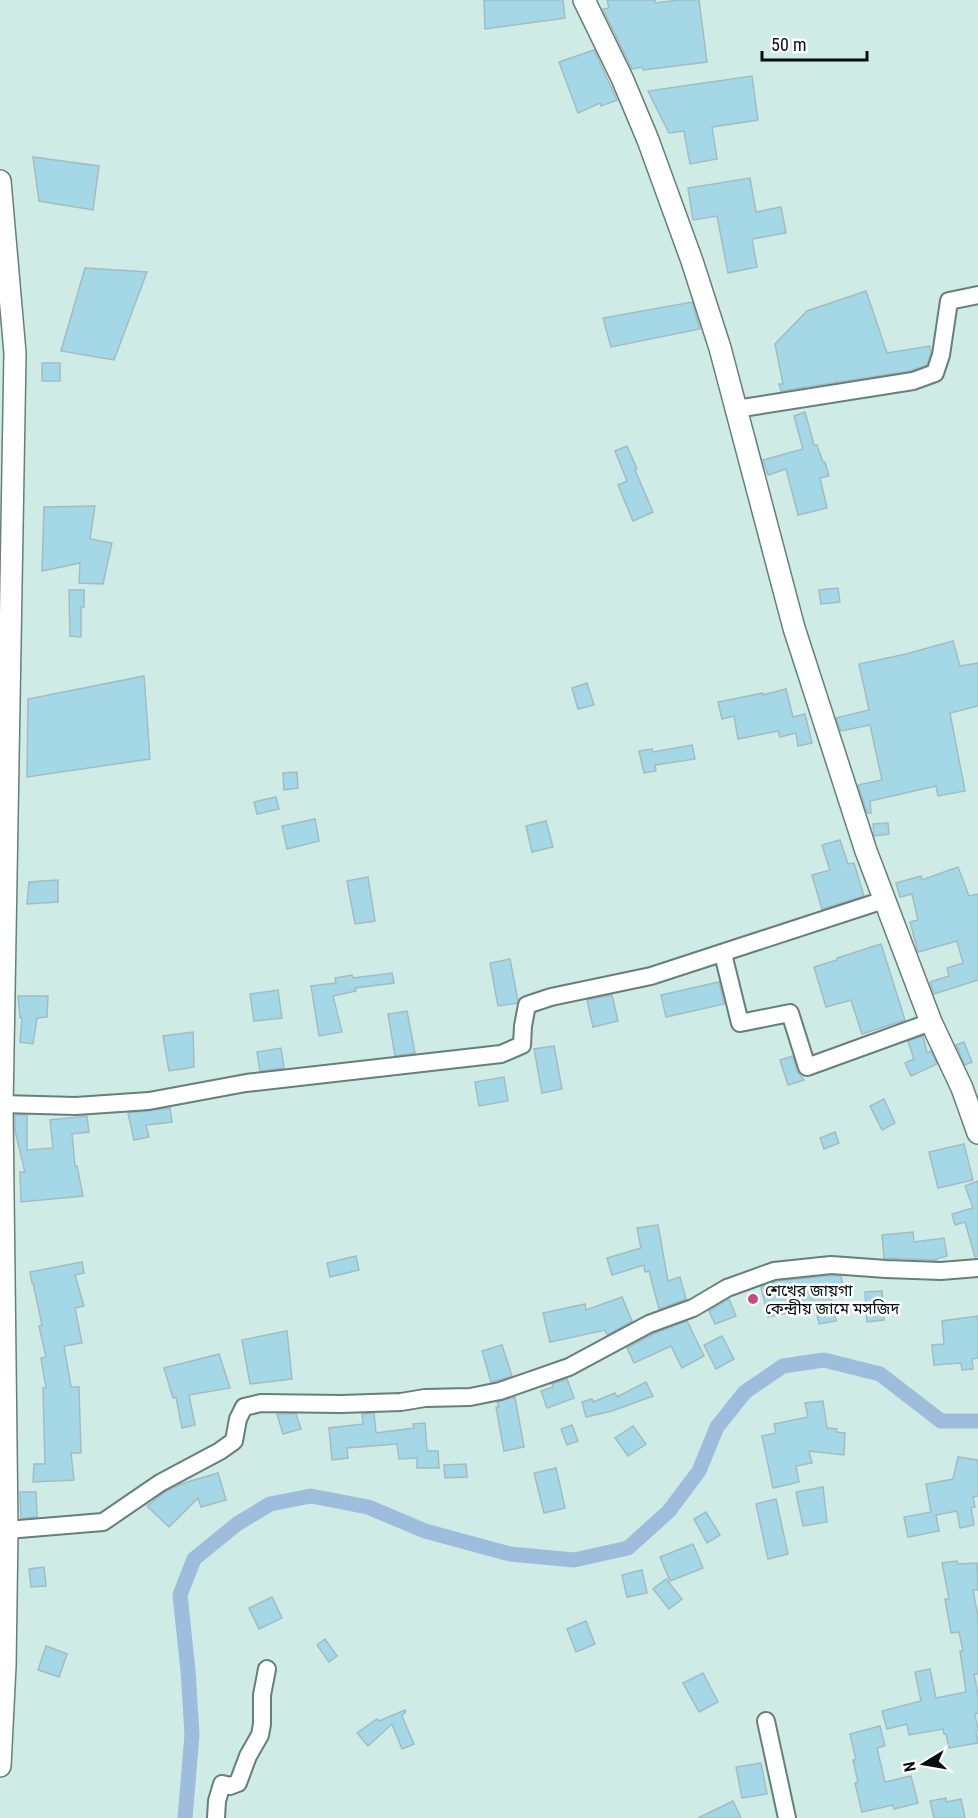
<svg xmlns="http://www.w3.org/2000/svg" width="978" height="1818" viewBox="0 0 978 1818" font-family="'Roboto Condensed','Noto Sans Bengali',sans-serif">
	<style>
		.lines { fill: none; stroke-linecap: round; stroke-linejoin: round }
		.canal { stroke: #9ebcdc; stroke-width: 15 }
		.building { fill: #a5d8e6; stroke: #a2bcc4; stroke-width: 1.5 }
		.minor-casing { stroke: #657f7a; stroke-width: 20 }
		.major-casing { stroke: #657f7a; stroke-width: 24 }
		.minor { stroke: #fff; stroke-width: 16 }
		.major { stroke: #fff; stroke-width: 21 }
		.poi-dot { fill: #cb4587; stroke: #fff; stroke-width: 2 }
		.labels { text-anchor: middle; stroke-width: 5; stroke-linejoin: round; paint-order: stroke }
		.poi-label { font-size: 16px; fill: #050f0d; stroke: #fff; text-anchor: start }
	</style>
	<rect width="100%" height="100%" fill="#ceebe5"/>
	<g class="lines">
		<path class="canal" d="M185 1818 192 1735 188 1670 180 1595 194 1559 237 1524 270 1504 311 1496 368 1507 425 1531 510 1554 574 1560 628 1548 669 1511 699 1471 717 1427 745 1392 783 1366 824 1360 880 1374 941 1421H978"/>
	</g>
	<g class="building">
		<path d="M484 0H563L565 18 485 29Z"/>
		<path d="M607 0H655V3L679 0H699L707 62 643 70 642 67 632 69 603 9 609 8Z"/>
		<path d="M594 50 617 100 601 106 600 103 578 113 559 62Z"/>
		<path d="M752 76 758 120 712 127 717 159 690 164 684 131 669 133 648 91Z"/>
		<path d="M33 157 99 166 93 210 39 201Z"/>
		<path d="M750 178 756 212 781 207 786 233 752 239 757 267 728 273 717 216 693 220 688 188Z"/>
		<path d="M85 268 147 272 114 360 61 351Z"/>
		<path d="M866 291 887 353 930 346 931 353 927 365 910 371 781 391 779 384H783L775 344 807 311Z"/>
		<path d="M692 302 700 329 611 347 603 318Z"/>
		<rect x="42" y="363" width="18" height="18"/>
		<path d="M805 412 814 445H817L823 462H825L829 476 820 478 827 508 798 515 786 469 768 475 763 460 803 449 794 416Z"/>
		<path d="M627 446 637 469 635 470 653 512 633 521 618 485 627 481 615 451Z"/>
		<path d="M95 506 90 539 112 543 103 584 79 583 80 563 42 571 44 507Z"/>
		<path d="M838 588 840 602 821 604 819 590Z"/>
		<path d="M69 590H84V607H81V637L70 636Z"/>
		<path d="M953 641 960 666 978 663V706L950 713 965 791 938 796 936 786 870 801 871 813H867L858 785 882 780 870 725 841 731 836 718 869 710 859 664 906 654Z"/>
		<path d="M144 676 150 759 27 777 28 699Z"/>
		<path d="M587 683 594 705 578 709 572 688Z"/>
		<path d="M786 689 793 717 805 714 812 743 798 746 796 733 780 737 778 731 738 739 734 716 722 719 718 702 763 693V695Z"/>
		<path d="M692 745 695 759 655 765 656 771 644 773 639 751 652 749 653 752Z"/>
		<path d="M297 772 298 788 284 790 283 773Z"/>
		<path d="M276 797 279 809 257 814 254 802Z"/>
		<path d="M315 819 319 841 287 849 282 826Z"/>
		<path d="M546 821 553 847 532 852 526 826Z"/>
		<path d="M888 823 889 834 874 836 873 824Z"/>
		<path d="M840 840 848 864 854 863 864 896 822 909 812 875 830 870 822 845Z"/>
		<path d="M958 867 969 896 978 894V980L934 994 930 982 949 976 947 968 963 963 957 941 918 952 910 922 918 920 912 894 900 897 896 883 921 876 922 880Z"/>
		<path d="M368 877 375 921 355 924 347 881Z"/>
		<path d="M58 880V902L27 904 29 882Z"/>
		<path d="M881 944 905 1020 862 1034 851 1000 826 1007 814 967 837 960V958Z"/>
		<path d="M510 959 518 1001 517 1003 498 1006 490 963Z"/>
		<path d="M392 973 394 983 355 988 356 991 333 996 342 1032 319 1036 311 986 336 983 335 978 352 975 353 978Z"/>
		<path d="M719 982 724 1004 666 1017 661 995Z"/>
		<path d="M278 990 282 1018 254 1021 250 994Z"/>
		<path d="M612 995 618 1021 593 1027 587 1000Z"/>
		<path d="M18 996H48L47 1017 37 1018 33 1044 20 1042 22 1018H20Z"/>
		<path d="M407 1011 415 1053 395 1056 388 1014Z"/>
		<path d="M193 1032 194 1067 169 1071 163 1036Z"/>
		<path d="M923 1036 927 1053 931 1051 937 1064 911 1076 905 1063 914 1059 908 1041Z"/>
		<path d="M964 1042 972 1062 965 1065 956 1045Z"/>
		<path d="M554 1046 562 1089 542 1093 534 1049Z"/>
		<path d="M281 1048 284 1068 260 1071 257 1052Z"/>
		<path d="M793 1056 797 1071 804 1080 788 1085 780 1060Z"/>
		<path d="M504 1077 508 1101 479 1106 475 1082Z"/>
		<path d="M884 1099 895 1123 882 1130 870 1106Z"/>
		<path d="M170 1108 172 1122 146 1125 149 1137 134 1140 128 1113Z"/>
		<path d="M15 1115H27V1150L53 1148 50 1120 87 1116 89 1132 72 1134 75 1166H77L83 1196 21 1202 20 1172H25L15 1131Z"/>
		<path d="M835 1132 839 1143 824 1149 820 1138Z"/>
		<path d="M964 1144 973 1180 938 1188 929 1152Z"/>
		<path d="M978 1181V1256L975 1257 965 1222 955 1225 952 1214 973 1208 965 1186Z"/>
		<path d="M658 1225 668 1281 680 1277 686 1299 659 1309 649 1271 645 1272 644 1265 612 1275 607 1258 641 1248 637 1228Z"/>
		<path d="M913 1232 914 1242 944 1238 947 1256 936 1259V1260L884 1258 882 1235Z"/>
		<path d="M356 1256 359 1270 330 1277 327 1263Z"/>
		<path d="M82 1262 84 1273 75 1275 84 1306 75 1308 82 1343 64 1346 71 1387H79L81 1453H71L74 1480 33 1482 34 1464H45L43 1388H46L41 1358 46 1357 39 1326 42 1325 33 1283H32L30 1272Z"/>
		<path d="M827 1276H841L845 1294 831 1297 836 1321 819 1324 816 1309 798 1313 797 1311 768 1317 761 1287 776 1281Z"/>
		<path d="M882 1291 884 1320 867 1322 865 1292Z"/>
		<path d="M622 1297 632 1321 607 1335 605 1330 550 1342 543 1313 585 1304 586 1310Z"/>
		<path d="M729 1299 736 1316 715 1324 709 1311Z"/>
		<path d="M978 1316V1358L972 1359 973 1369 962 1370 961 1363 934 1365 932 1345 944 1344 942 1321Z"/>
		<path d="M687 1321 704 1356 682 1368 671 1346 634 1363 627 1348 653 1334Z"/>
		<path d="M287 1331 292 1379 250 1384 242 1340Z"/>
		<path d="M722 1336 734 1359 716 1369 704 1345Z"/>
		<path d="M502 1345 512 1376 491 1382 482 1351Z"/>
		<path d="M219 1354 230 1388 189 1395 195 1425 182 1428 176 1397 173 1398 164 1368Z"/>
		<path d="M567 1379 574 1398 547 1408 541 1391 553 1387 552 1384Z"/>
		<path d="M646 1382 653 1396 612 1411 586 1417 582 1402 592 1399 593 1402 615 1393 617 1397Z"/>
		<path d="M515 1397 524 1447 504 1451 496 1407H499L497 1402Z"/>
		<path d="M823 1401 827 1428 837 1429 836 1432 845 1433 844 1455 809 1451 812 1463 796 1466 799 1482 773 1488 762 1436 776 1433 774 1424 808 1417 805 1403Z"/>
		<path d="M374 1413 376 1433 414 1428 413 1424 425 1423 427 1451H438L439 1468H417V1458L399 1459 397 1444 347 1448 348 1458 332 1460 329 1428 363 1424 362 1414Z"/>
		<path d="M277 1414H296L301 1429 283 1434Z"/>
		<path d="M572 1425 578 1441 567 1445 561 1429Z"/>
		<path d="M633 1426 646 1444 628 1456 615 1438Z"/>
		<path d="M958 1457 978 1460V1496L973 1497 975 1507 971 1508 974 1525 960 1528 957 1511 936 1515 939 1531 908 1537 904 1517 931 1512 926 1484 953 1479Z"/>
		<path d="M466 1464 467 1477 445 1478 444 1465Z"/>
		<path d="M556 1468 565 1508 544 1513 534 1473Z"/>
		<path d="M218 1473 226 1500 201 1507 198 1498 169 1527 147 1506 165 1492 181 1484Z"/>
		<path d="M823 1487 827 1522 803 1526 796 1492Z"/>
		<path d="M20 1492H36L37 1517 21 1518Z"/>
		<path d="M776 1499 788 1554 768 1559 756 1504Z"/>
		<path d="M706 1512 720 1535 707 1543 694 1519Z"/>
		<path d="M693 1544 703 1568 670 1581 660 1557Z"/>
		<path d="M957 1561 958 1564 977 1563 978 1590H973L978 1617V1674H974L978 1695V1713L975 1714 978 1730 976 1731 978 1743 949 1748 946 1734H944L943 1729 909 1735 907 1724 887 1729 882 1711 921 1701 915 1672 930 1669 936 1698 966 1692 960 1651H963L959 1632 951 1633 945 1599H949L942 1563Z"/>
		<path d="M44 1567 46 1586 31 1587 29 1569Z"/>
		<path d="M642 1570 647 1593 627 1597 622 1575Z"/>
		<path d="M666 1579 682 1599 669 1609 653 1589Z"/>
		<path d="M272 1597 282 1618 259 1629 249 1608Z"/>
		<path d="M586 1621 595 1644 576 1652 567 1629Z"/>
		<path d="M325 1639 337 1656 329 1662 317 1645Z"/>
		<path d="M46 1646 67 1654 59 1677 38 1670Z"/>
		<path d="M703 1673 718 1702 699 1712 683 1683Z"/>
		<path d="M405 1710 406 1711 402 1716 414 1744 402 1749 392 1724 368 1746 357 1733 377 1719 379 1721Z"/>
		<path d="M880 1726 885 1746 877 1748 885 1782 911 1776 918 1803 894 1809 893 1805 862 1812 855 1783 858 1782 853 1760H856L850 1734Z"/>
		<path d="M761 1763 767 1794 742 1798 736 1767Z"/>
		<path d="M946 1798V1802L961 1799 965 1818H934L930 1801Z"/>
		<path d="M733 1801 741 1818H698Z"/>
	</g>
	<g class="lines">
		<defs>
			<g id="minor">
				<path d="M736 409 913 381 935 373 941 355 949 301 978 295"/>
				<path d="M723 954 740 1023 790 1013 807 1067 931 1022"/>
				<path d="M2 1104 76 1106 149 1101 246 1083 501 1054 522 1045 523 1026 527 1005 551 997 651 976 884 900"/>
				<path d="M7 1530 103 1522 160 1483 220 1451 234 1441 238 1419 244 1407 261 1403 341 1404 401 1402 425 1398 470 1397 500 1391 569 1367 649 1324 693 1308 727 1288 774 1271 831 1265 886 1269 941 1271 978 1268"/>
				<path d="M766 1721 787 1818"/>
				<path d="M216 1818 217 1801 222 1784 230 1786 238 1783 248 1756 260 1735 262 1724V1695L267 1669"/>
			</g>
			<g id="major">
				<path d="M584 0 622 78 648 140 692 261 720 348 794 628 866 851 931 1022 962 1088 978 1133"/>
				<path d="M0 181 15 353 2 1108 7 1530 5 1666 0 1766"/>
			</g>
		</defs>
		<use href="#minor" class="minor-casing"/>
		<use href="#major" class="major-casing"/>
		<use href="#minor" class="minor"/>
		<use href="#major" class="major"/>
	</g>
	<circle class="poi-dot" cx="753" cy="1299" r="6"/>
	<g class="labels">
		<g class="poi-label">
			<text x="765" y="1296">শেখের জায়গা<tspan x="765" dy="18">কেন্দ্রীয় জামে মসজিদ</tspan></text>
		</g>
	</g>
	<g transform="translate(924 1764) rotate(259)" stroke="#ffffff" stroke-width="4.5" paint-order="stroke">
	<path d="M0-4.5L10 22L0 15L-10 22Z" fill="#050f0d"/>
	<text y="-9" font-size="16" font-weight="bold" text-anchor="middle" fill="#050f0d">N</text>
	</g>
	<path d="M762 51v9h105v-9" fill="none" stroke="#050f0d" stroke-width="3"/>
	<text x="771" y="51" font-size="18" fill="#050f0d" stroke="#ffffff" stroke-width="4.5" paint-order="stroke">50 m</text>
</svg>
